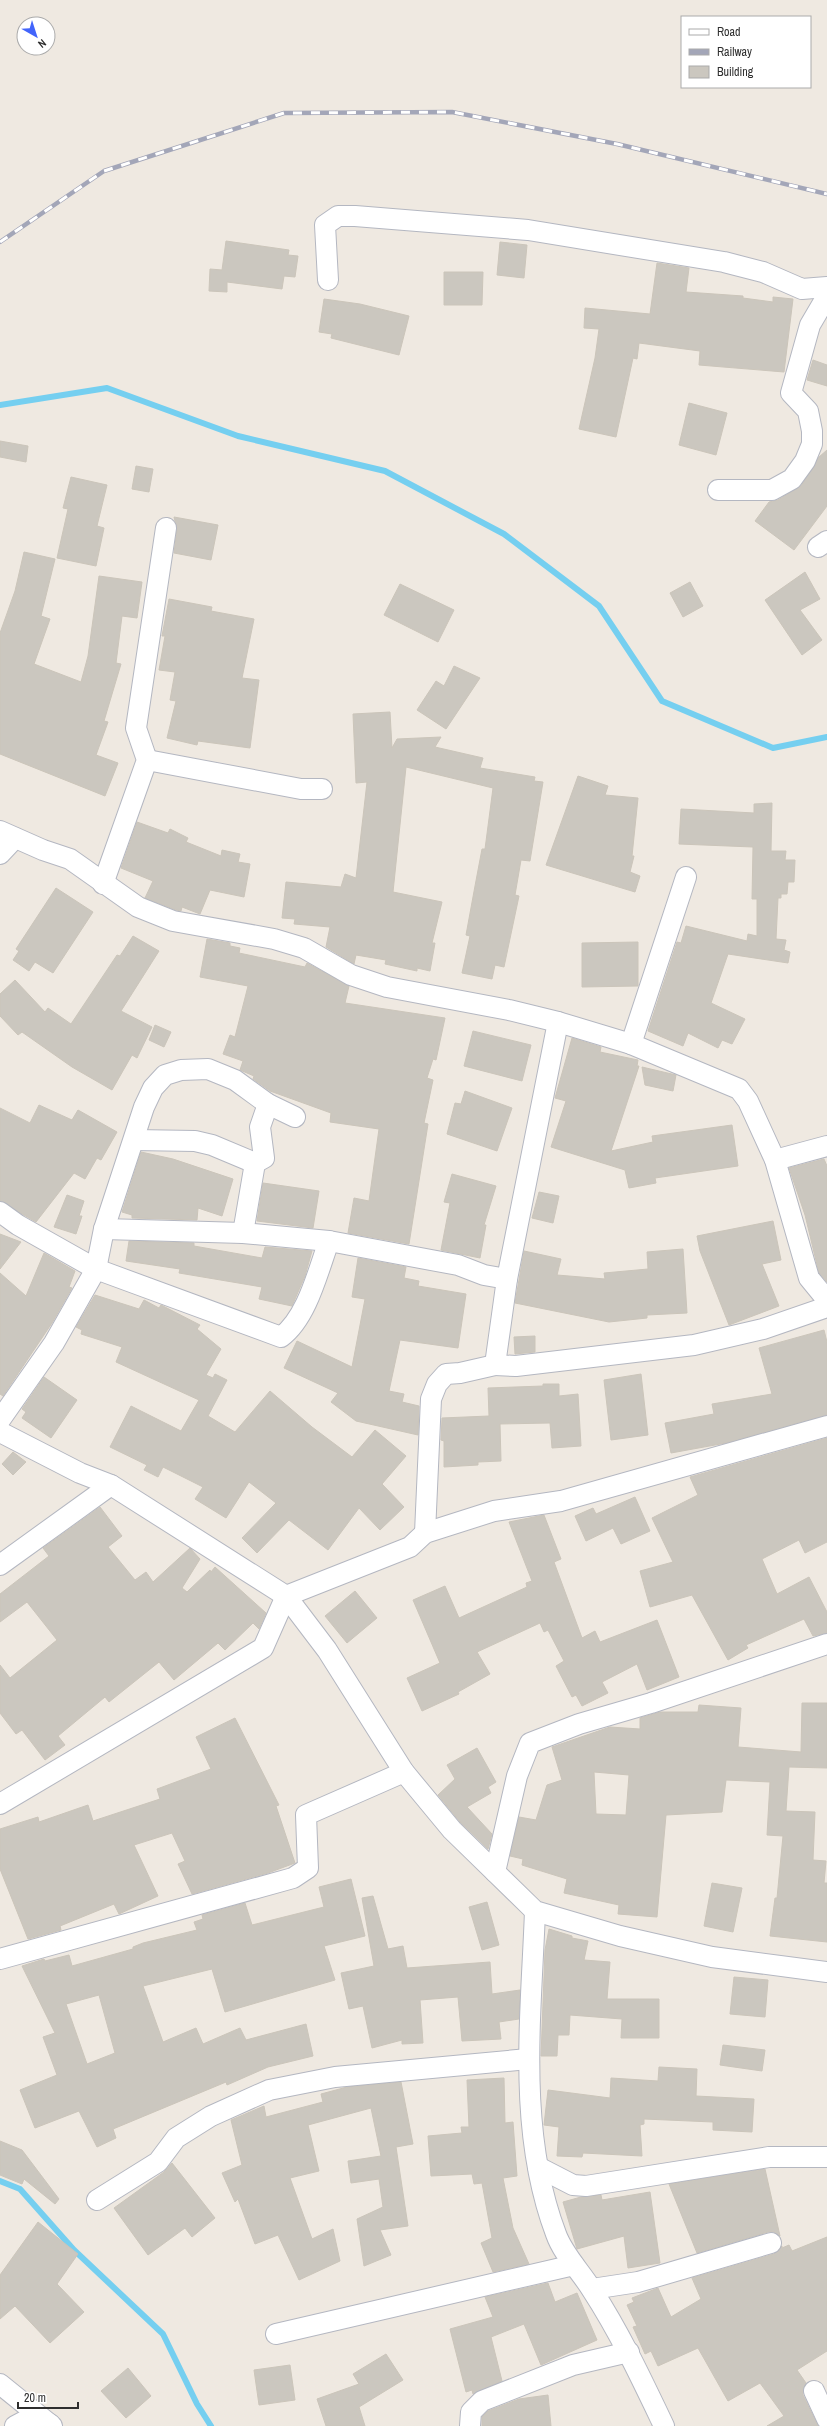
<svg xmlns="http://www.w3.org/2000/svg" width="827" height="2426" viewBox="0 0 827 2426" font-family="'Archivo Narrow',sans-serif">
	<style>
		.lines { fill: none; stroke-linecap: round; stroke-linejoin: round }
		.stream { stroke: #75cff0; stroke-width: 6 }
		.building { fill: #cbc7bf; stroke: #cbc5ba; fill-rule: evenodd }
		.minor-casing { stroke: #b4b7c1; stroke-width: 22 }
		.minor { stroke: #fff; stroke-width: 20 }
		.rail-casing { stroke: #a3a6b8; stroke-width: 4.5 }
		.rail { stroke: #fff; stroke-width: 3; stroke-dasharray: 9; stroke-linecap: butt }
	</style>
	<rect width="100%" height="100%" fill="#efe9e1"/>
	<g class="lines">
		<g class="stream">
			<path d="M0 405 107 388 238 436 385 471 504 534 599 606 662 701 773 748 827 737"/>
			<path d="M0 2181 20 2189 74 2250 163 2334 197 2404 211 2426"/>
		</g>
	</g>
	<g class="building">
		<path d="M226 241 289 250 288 255 298 256 295 277 284 276 282 289 227 282V292L209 291 210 269 222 270Z"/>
		<path d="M500 242 527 245 524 278 497 275Z"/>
		<path d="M657 263 689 268 686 292 743 296V298L773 302V297L793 299 784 372 699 365 700 351 639 343 637 359 633 358 616 437 579 429 595 358 599 329 584 328 585 308 650 314Z"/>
		<path d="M444 272H483L482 305H444Z"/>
		<path d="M324 299 360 304 409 316 399 355 331 338 332 334 319 332Z"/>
		<path d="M813 360 827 365V386L807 380Z"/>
		<path d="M689 403 727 413 716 455 679 445Z"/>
		<path d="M0 441 28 446 26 462 0 457Z"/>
		<path d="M827 450V506L794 550 755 521 769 502 778 500 801 486 819 457Z"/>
		<path d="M136 466 153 469 149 492 132 489Z"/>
		<path d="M71 477 107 485 97 526 104 528 96 566 57 558 68 509 63 508Z"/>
		<path d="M174 517 218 525 211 560 174 553 177 529Z"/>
		<path d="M24 552 55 559 41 616 50 619 34 664 81 682 88 656 99 576 142 582 137 618 122 616 116 663 121 664 104 721 108 722 96 755 118 763 105 796 0 754V633L15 591Z"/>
		<path d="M805 572 820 599 800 610 822 640 802 655 765 600Z"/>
		<path d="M690 582 703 606 683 617 670 593Z"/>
		<path d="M400 584 454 610 438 642 384 615Z"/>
		<path d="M169 599 212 607 211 611 254 619 242 678 259 680 250 748 198 741 197 745 167 738 176 701 170 700 175 672 159 670 165 636H162Z"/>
		<path d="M454 666 480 678 446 729 417 710 436 681 444 686Z"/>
		<path d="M390 712 392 748 397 739 441 737 435 747 483 758 480 768 535 777 534 781 543 782 530 861 521 860 515 895 519 896 504 967 495 965 492 979 462 973 470 936 466 935 475 886 482 849H485L493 788 406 767 393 892 442 902 432 943H435L430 971 417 968V971L385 964 386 960 356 955 354 964 326 947 330 927 294 924 295 919 282 918 286 882 341 887 345 874 356 878 367 782 356 783 353 714Z"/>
		<path d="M578 776 608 786 605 795 638 798 632 856H634L630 872 640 876 635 892 546 865Z"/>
		<path d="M772 803 771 851H786L785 860H795L794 882H788L787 894H781V898H778L776 939 786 940 784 950 790 952 788 963 728 954 711 1003 745 1019 732 1044 722 1040 718 1048 688 1033 683 1046 648 1031 677 942 681 943 686 926 747 941 748 934 757 936V899H752L753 847 679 844 681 809 754 813V804Z"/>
		<path d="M137 822 168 833 170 829 188 838 186 842 221 856 222 850 240 854 238 862 250 864 244 897 210 890 200 914 182 907 181 911 176 910 145 898 153 881 121 868Z"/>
		<path d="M56 888 93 912 53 973 35 962 29 971 13 960 19 951 16 949Z"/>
		<path d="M133 936 159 951 121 1011 152 1027 137 1058 132 1055 112 1090 72 1067 22 1032 18 1035 0 1016V994L15 980 45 1012 48 1008 71 1024 117 955 120 956Z"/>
		<path d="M207 939 230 943V946L240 948 239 953 305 967 307 963 349 986 345 1003 445 1018 436 1060 433 1059 427 1078 433 1080 424 1123 428 1124 409 1244 348 1233 354 1198 369 1201 379 1129 330 1122 331 1113 270 1091 253 1079 254 1076 240 1070 243 1061 223 1054 230 1035 235 1037 248 986 200 977Z"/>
		<path d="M638 942V986L582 987V943Z"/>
		<path d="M155 1025 171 1032 164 1047 149 1040Z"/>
		<path d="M473 1031 531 1045 522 1081 464 1066Z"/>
		<path d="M572 1038 601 1047 600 1052 638 1060 637 1066H639L611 1151 653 1142 652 1136 732 1125 738 1166 655 1178 656 1183 629 1188 625 1170 551 1147 566 1101 555 1098Z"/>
		<path d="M642 1067 676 1075 673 1091 645 1085Z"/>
		<path d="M465 1091 512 1108 497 1151 447 1134 455 1103 461 1104Z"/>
		<path d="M39 1105 72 1120 78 1110 117 1132 101 1160 97 1158 85 1179 74 1173 36 1222 0 1201V1108L30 1123Z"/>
		<path d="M141 1152 173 1159 233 1179 222 1216 198 1208 197 1220 132 1218V1215L122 1212Z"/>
		<path d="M824 1159 827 1166V1282L819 1273 805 1215 789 1168Z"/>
		<path d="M452 1174 496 1186 484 1225H486L480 1258 441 1250 450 1203 444 1202Z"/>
		<path d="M263 1183 319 1191 313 1228 257 1221Z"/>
		<path d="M539 1192 559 1196 553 1223 532 1218Z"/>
		<path d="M67 1195 84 1201 79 1216H82L76 1234 54 1227Z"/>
		<path d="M773 1221 781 1260 762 1264 779 1306 729 1325 700 1251 697 1236Z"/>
		<path d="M0 1234 21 1242 0 1269Z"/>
		<path d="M129 1241 194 1243V1246L262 1258 265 1247 312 1251 305 1276 292 1306 259 1299 262 1287 179 1273 180 1269 126 1261Z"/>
		<path d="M683 1249 687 1313 647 1315V1318L609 1322 515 1303 524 1251 561 1259 557 1275 605 1279 604 1273 648 1269 647 1252Z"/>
		<path d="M44 1253 75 1271 69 1287 72 1288 52 1323 3 1396 0 1394V1273L26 1296Z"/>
		<path d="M358 1258 406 1267 404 1278 419 1281 418 1286 466 1294 458 1348 400 1340 389 1391 404 1394 402 1402 419 1406 418 1435 356 1421 331 1402 338 1393 284 1368 297 1341 352 1367 365 1299 352 1297Z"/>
		<path d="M95 1295 139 1309 144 1300 159 1308 161 1305 200 1325 197 1329 221 1349 206 1375 213 1378 215 1374 227 1380 208 1416 235 1432 270 1391 312 1427 352 1457 375 1430 406 1456 382 1484 404 1507 380 1530 359 1508 328 1550 289 1520 257 1553 242 1538 276 1503 249 1482 226 1518 195 1499 203 1487 163 1467 158 1477 144 1470 147 1465 110 1447 131 1406 181 1431 199 1400 116 1362 122 1347 81 1334 82 1330 76 1327Z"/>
		<path d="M824 1330 827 1342V1415L726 1443 671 1453 665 1423 714 1414 712 1404 772 1394 759 1348Z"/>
		<path d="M535 1336V1352L515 1354 514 1337Z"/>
		<path d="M641 1374 648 1435 611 1440 604 1380Z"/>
		<path d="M44 1377 77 1400 51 1438 22 1418 26 1412 22 1409Z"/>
		<path d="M543 1384H559V1396L578 1394 581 1446 552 1448 550 1423 500 1424 501 1461 478 1462V1465L444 1467V1441L441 1440 442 1418 489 1416 488 1388 543 1386Z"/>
		<path d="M827 1438V1542L805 1553 799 1540 762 1559 777 1594 809 1577 827 1612V1633L813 1636 804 1619 746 1645 748 1648 728 1660 692 1595 650 1607 640 1571 673 1562 652 1518 698 1495 690 1477Z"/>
		<path d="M13 1452 26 1462 13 1475 2 1464Z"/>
		<path d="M635 1497 650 1531 621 1544 613 1528 586 1541 575 1516 593 1508 596 1514Z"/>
		<path d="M100 1507 122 1536 108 1547 135 1580 146 1572 153 1582 190 1548 200 1559 182 1588 187 1592 210 1570 211 1572 215 1567 266 1613 259 1629 253 1623 225 1650 218 1643 174 1680 159 1662 109 1702 105 1697 58 1736 65 1745 45 1760 22 1730 16 1734 0 1713V1665L10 1678 57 1640 27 1602 0 1622V1594L49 1556 43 1548Z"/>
		<path d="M544 1515 561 1559 554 1562 582 1638 595 1631 600 1642 657 1620 679 1677 647 1690 637 1664 602 1682 608 1693 582 1706 576 1695 572 1697 556 1666 564 1661 548 1630 544 1632 540 1623 477 1652 490 1674 458 1692 459 1694 422 1711 407 1678 440 1663 413 1600 445 1586 459 1618 527 1587 526 1583 532 1581 509 1522Z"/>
		<path d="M355 1591 377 1618 347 1643 325 1616Z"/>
		<path d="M802 1703H827V1768L789 1767 786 1811 815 1812 813 1860 826 1861 824 1883H827V1942L770 1936 775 1898H777L783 1836 767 1835 770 1782 726 1780 722 1812 666 1815 657 1917 618 1914 619 1905 564 1893 567 1879 522 1865 523 1859 510 1856 519 1817 536 1820 547 1785 562 1780 552 1747 610 1727 640 1729V1718L660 1712H698L699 1705 741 1708 738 1747 801 1752ZM594 1772 629 1775 626 1815 596 1814Z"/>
		<path d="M235 1718 279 1805 276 1806 295 1863 268 1873 192 1894 178 1864 185 1861 172 1833 134 1845 158 1896 119 1914 114 1904 60 1926 61 1930 28 1939 0 1869V1829L38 1817 39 1822 88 1805 93 1821 160 1799 157 1789 211 1769 196 1737Z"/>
		<path d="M477 1748 496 1782 488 1787 491 1793 467 1807 492 1834 488 1849 460 1822 438 1795 455 1779 447 1765Z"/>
		<path d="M351 1879 365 1936 324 1946 335 1980 225 2012 212 1969 143 1986 163 2042 196 2028 203 2044 240 2028 246 2040 306 2024 313 2056 268 2067 227 2085 226 2082 113 2129 116 2138 97 2147 79 2111 35 2128 20 2090 57 2075 43 2037 55 2033 22 1966 44 1959 45 1961 69 1955 72 1966 133 1949V1947L143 1943 197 1930 194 1922 203 1919 202 1915 245 1903 252 1925 324 1907 319 1887ZM99 1995 115 2053 87 2064 66 2004Z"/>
		<path d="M712 1883 742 1888 733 1932 704 1926Z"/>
		<path d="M373 1896 388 1949 403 1946 407 1968 490 1962 492 1994 520 1990 519 2019 499 2022 501 2039 462 2041 458 1997 420 2000 423 2043 402 2044V2040L372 2048 363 2006 349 2009 341 1973 374 1966 362 1898Z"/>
		<path d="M487 1902 499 1945 482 1950 469 1907Z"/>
		<path d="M549 1929 572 1936V1938L588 1941 584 1960 610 1962 607 1999H659V2038H621L622 2019 570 2015 569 2035H558L557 2056H541L545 1950Z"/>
		<path d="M734 1977 768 1980 765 2017 730 2014Z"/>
		<path d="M723 2045 765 2050 762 2071 720 2065Z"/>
		<path d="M659 2067 697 2069 696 2096 754 2099 752 2132 713 2130V2122L644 2119V2124L640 2125 642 2156 583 2153 582 2157 557 2156 559 2127 544 2125 548 2090 610 2098 611 2078 658 2081Z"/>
		<path d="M504 2078 505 2123 513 2122 517 2176 503 2178 513 2228 529 2264 493 2272 481 2243 492 2238 482 2183 474 2184 472 2174 431 2176 428 2136 462 2133 461 2127H469L467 2080Z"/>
		<path d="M401 2082 413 2144 396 2147 408 2226 380 2230 391 2255 364 2266 357 2219 383 2207 379 2179 351 2183 348 2161 381 2156 371 2108 308 2125 319 2171 290 2178 312 2239 333 2229 340 2261 299 2280 278 2235 255 2244 238 2199 235 2202 222 2173 242 2165 231 2120 264 2106 266 2117 323 2102 321 2094 347 2087Z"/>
		<path d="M0 2141 22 2150 59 2199 55 2204 24 2179 22 2184 0 2175Z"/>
		<path d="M172 2163 215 2218 192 2237 185 2228 148 2255 114 2208 164 2172Z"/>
		<path d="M765 2169 780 2236 774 2232H768L697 2253 669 2184Z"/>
		<path d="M650 2192 660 2263 628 2268 624 2236 577 2249 563 2202 581 2197 601 2195 602 2200Z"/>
		<path d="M38 2222 78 2254 57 2284 84 2312 50 2343 15 2306 0 2319V2275Z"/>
		<path d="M827 2237V2351L797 2370 806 2383 803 2390V2395L818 2426H767L784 2416 760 2383 728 2401 698 2348 658 2366 651 2351 645 2354 633 2327 637 2326 627 2305 634 2302 632 2298 658 2288 671 2317 701 2299 692 2278 774 2254 782 2246V2248L789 2245 792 2251Z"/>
		<path d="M548 2283 555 2302 577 2293 597 2340 541 2365 524 2324 491 2337 502 2381 473 2394 472 2390 466 2392 450 2329 493 2317 485 2297Z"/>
		<path d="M386 2354 403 2380 359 2407 365 2426H326L317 2399 359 2384 353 2374Z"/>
		<path d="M290 2365 295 2400 259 2405 254 2370Z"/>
		<path d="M128 2368 151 2396 126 2418 101 2391Z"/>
		<path d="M548 2395 551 2426H482V2417L488 2411 519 2399Z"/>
	</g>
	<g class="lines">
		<defs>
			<g id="minor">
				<path d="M328 280 325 225 338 216H355L528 230 724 262 763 272 802 289 827 287"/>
				<path d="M718 490H772L792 479 805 461 812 444V431L808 411 791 393 810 325 827 296"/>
				<path d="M818 547 827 541"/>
				<path d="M147 760 301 789H322"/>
				<path d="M0 831 43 850 70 859 138 907 173 921 274 939 304 948 351 975 387 987 509 1010 558 1022 631 1044 739 1089 748 1101 775 1160 809 1278 827 1300"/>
				<path d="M0 854 15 838"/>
				<path d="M103 884 147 760 136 728 166 528"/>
				<path d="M631 1044 686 877"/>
				<path d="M134 1140 195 1141 212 1145 255 1163"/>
				<path d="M775 1160 827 1146"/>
				<path d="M0 1212 18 1225 96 1269 281 1337C307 1318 318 1271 329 1241"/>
				<path d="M104 1229 243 1233 329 1241 458 1265 484 1275 507 1279 495 1365 516 1366 694 1345 763 1329 827 1307"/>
				<path d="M243 1233 255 1163 264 1158 260 1127 268 1104"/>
				<path d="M507 1279 558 1022"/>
				<path d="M0 1420 54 1343 96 1269 104 1229 144 1107 153 1088 165 1075 181 1070 208 1069 235 1080 268 1104 295 1117"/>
				<path d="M0 1432 80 1473 111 1485 286 1596 327 1650 404 1772 452 1830 535 1911 620 1936 712 1957 827 1972"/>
				<path d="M425 1533 431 1399 437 1384 446 1374 460 1373 495 1365"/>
				<path d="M0 1565 111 1485"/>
				<path d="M0 1804 263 1648 286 1596 410 1547 425 1533 494 1511 561 1501 827 1426"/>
				<path d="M495 1872 517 1776 530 1743 579 1724 651 1703 827 1644"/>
				<path d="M535 1911C531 2018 517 2131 556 2234 563 2254 581 2272 592 2290 620 2333 642 2380 664 2426"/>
				<path d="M0 1959 293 1878 308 1868 306 1815 404 1772"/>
				<path d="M538 2167 573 2185 586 2186 769 2157H827"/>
				<path d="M97 2200 158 2162 176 2138 211 2116 269 2090 335 2077 528 2059"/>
				<path d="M592 2289 638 2282 771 2243"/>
				<path d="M276 2334 574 2265"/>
				<path d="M0 2384 52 2426"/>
				<path d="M814 2391 827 2419"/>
				<path d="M15 2426 32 2417 50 2424"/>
				<path d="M470 2426 471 2412 482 2401 573 2365 629 2352"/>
			</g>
		</defs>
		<use href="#minor" class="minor-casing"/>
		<use href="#minor" class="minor"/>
		<defs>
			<path id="rail" d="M0 242 104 171 284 113 452 112 617 144 827 194"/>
		</defs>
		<use href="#rail" class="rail-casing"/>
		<use href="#rail" class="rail"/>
	</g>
	<rect x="681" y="16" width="130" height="72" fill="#ffffff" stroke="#ababab"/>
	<rect x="689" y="29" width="20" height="6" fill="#ffffff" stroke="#ababab"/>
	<text x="717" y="36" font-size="12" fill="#2e2e2e">Road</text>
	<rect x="689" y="49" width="20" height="6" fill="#a3a6b8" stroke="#ababab"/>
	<text x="717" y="56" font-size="12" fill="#2e2e2e">Railway</text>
	<rect x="689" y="66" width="20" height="12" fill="#cbc7bf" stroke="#ababab"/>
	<text x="717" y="76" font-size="12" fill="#2e2e2e">Building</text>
	<g transform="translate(36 36) rotate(141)"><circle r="19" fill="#ffffff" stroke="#ababab"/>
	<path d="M0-3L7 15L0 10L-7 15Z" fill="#4264fb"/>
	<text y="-6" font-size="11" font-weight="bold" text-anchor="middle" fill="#2e2e2e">N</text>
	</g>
	<path d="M18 2402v6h60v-6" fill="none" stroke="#2e2e2e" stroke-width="2"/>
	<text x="24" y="2402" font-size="12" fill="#2e2e2e" stroke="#ffffff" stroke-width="3" paint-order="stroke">20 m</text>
</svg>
